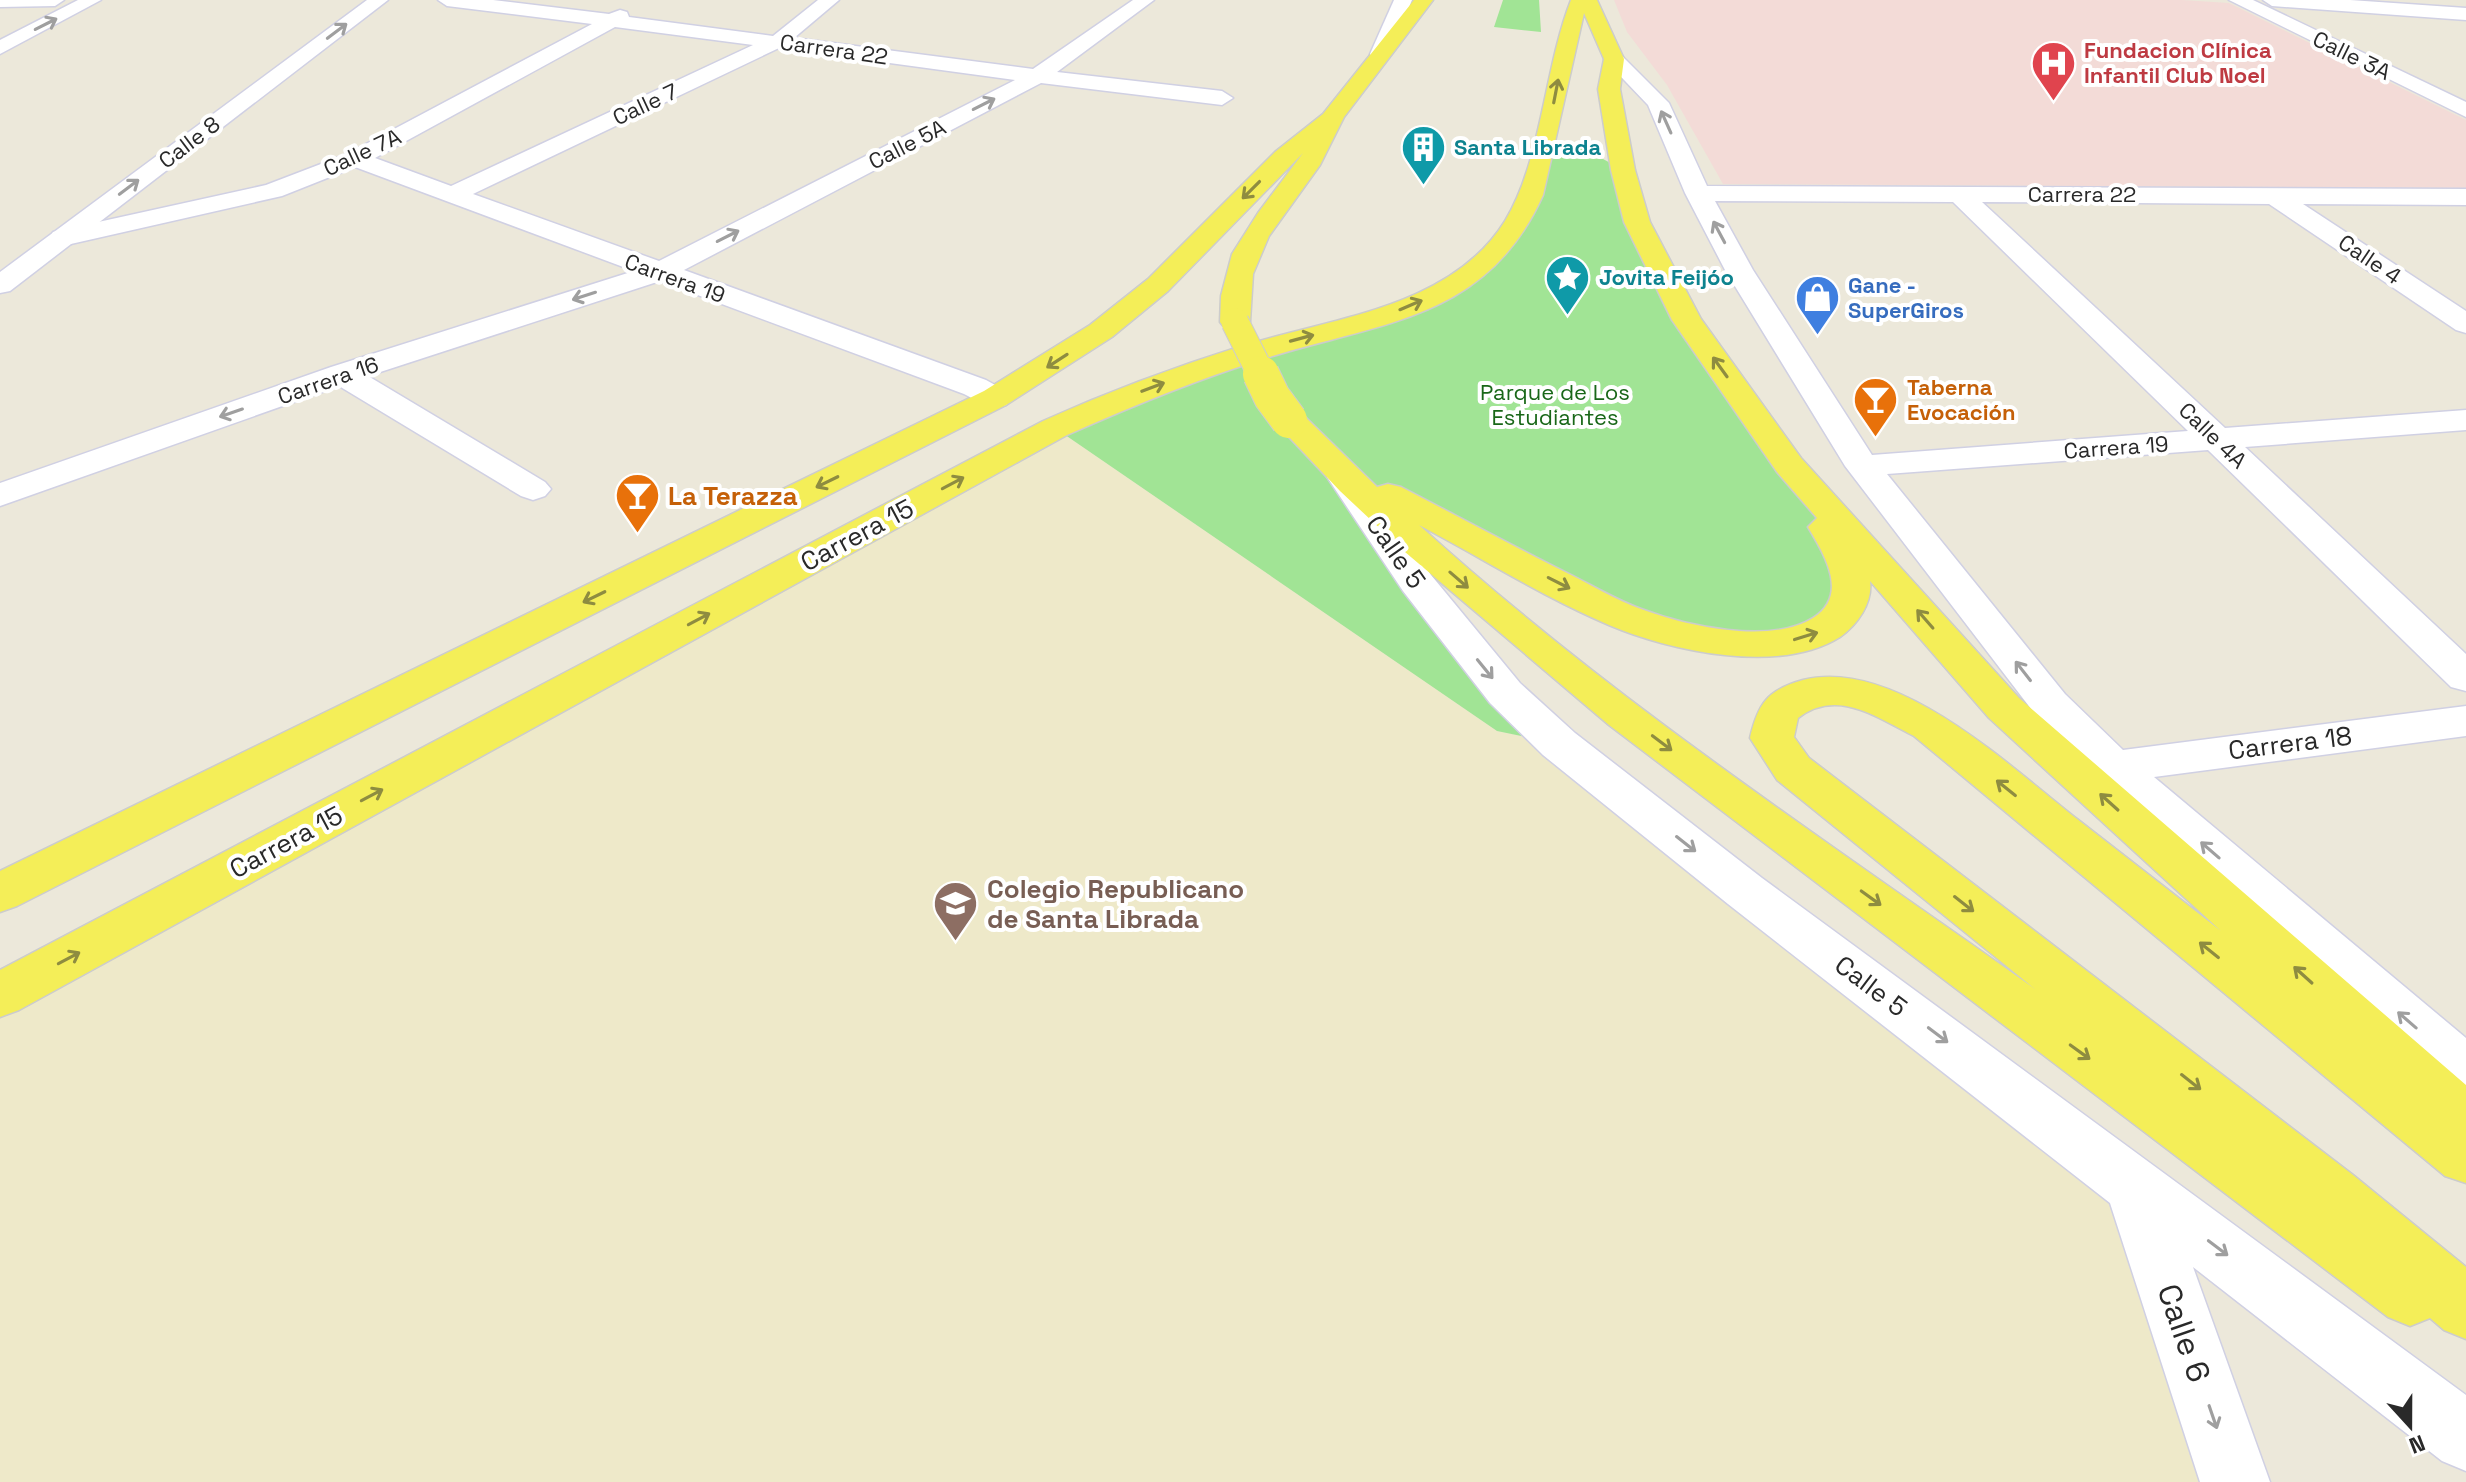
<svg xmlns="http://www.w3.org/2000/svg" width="2466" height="1482" viewBox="0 0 2466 1482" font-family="'Space Grotesk',sans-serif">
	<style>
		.education { fill: #eee9c9 }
		.medical { fill: #f3dbd7 }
		.green { fill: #a1e495 }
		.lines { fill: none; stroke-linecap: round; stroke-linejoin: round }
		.street-casing { stroke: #d0d0e3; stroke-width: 3 }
		.secondary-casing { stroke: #d0d0e3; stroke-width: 3 }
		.primary-casing { stroke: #ccc; stroke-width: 3 }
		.street { fill: #fff; fill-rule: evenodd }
		.secondary { fill: #fff; fill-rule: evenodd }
		.primary { fill: #f4ee58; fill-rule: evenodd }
		.primary-bridge-far1-casing { stroke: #ccc; stroke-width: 29; stroke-linecap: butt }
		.primary-bridge-casing { stroke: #ccc; stroke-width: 38; stroke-linecap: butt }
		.primary-bridge-far1 { stroke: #f4ee58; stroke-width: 27 }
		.primary-bridge { stroke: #f4ee58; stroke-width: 36 }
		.oneway { stroke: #9f9f9f }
		.oneway2 { stroke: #8e8c40 }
		.labels { text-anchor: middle; stroke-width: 8; stroke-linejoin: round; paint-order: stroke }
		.far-street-label { font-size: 22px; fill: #292929; stroke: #fff }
		.far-health-label { font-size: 22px; font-weight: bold; fill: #be3a42; stroke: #fff; text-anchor: start }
		.far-culture-label { font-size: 22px; font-weight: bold; fill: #0d838f; stroke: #fff; text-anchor: start }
		.far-shop-label { font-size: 22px; font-weight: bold; fill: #366cbe; stroke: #fff; text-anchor: start }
		.far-food-label { font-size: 22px; font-weight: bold; fill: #c56008; stroke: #fff; text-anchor: start }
		.far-park-label { font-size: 22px; fill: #196718; stroke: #fff }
		.food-label { font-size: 26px; font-weight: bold; fill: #c56008; stroke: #fff; text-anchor: start }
		.street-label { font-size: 26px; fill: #292929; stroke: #fff }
		.education-label { font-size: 26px; font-weight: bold; fill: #785e54; stroke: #fff; text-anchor: start }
		.near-street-label { font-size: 32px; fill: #292929; stroke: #fff }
	</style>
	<rect width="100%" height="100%" fill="#ece8da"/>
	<path class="education" d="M1055 428 1497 731 1559 744 2134 1184 2235 1482H0V995Z"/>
	<path class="medical" d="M1614 0H2182L2229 3 2466 120V188L1723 184 1667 85 1627 32Z"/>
	<g class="green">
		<path d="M1503 0H1539L1541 32 1494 27Z"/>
		<path d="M1574 143 1623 170 1637 222 1845 559 1853 590 1812 636 1682 634 1342 471 1559 744 1497 731 1055 428 1336 329 1479 268 1540 167Z"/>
	</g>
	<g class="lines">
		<defs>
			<g id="street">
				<path d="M0 0H64L55 6 0 7Z"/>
				<path d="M78 0H101L0 54V40Z"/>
				<path d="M438 0H493L609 14 620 10 627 12 629 17 773 36 818 0H839L794 38 1033 69 1133 0H1154L1057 72 1222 91 1233 98 1222 105 1041 83 684 270 986 380 1006 391 1011 398 1006 405C989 409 979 402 964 394L660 281 368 376 545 482 551 489 545 496 533 500 521 496 339 386 0 506V483L331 367 634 271 355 167 282 196 62 246 53 244 49 238 53 232 62 230 266 185 347 154 592 24 447 6ZM615 27 753 45 451 186 375 158ZM779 48 1015 80 659 261 473 194Z"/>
				<path d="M2229 0H2253L2466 102V117Z"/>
				<path d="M2263 0H2350L2466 8V20L2272 6Z"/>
				<path d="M1614 53 1621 55 1669 103 1707 186 2466 189V205L2303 204 2466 311V333L2456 330 2269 204 1982 202 2225 428 2466 410V430L2245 447 2466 654V691L2451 687 2208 450 1887 474 2065 694 2123 750 2466 706V736L2154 777 2466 1038V1095L2446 1088 2097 778 2035 714 1845 466 1725 270 1685 193 1648 105 1604 59ZM1715 201 1953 202 2188 431 1872 455 1753 270Z"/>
				<path d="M1344 467 1356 470 1431 575 1520 683 1575 733 1762 878 2466 1395V1471L2442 1461 2193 1267 2270 1482H2200L2110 1203 1728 904 1543 755 1490 703 1403 591 1327 477 1332 470Z"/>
			</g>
			<g id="secondary">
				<path d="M367 0H388L10 291 0 293V272Z"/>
				<path d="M1394 0H1412L1390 54 1387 58H1373L1370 54Z"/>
			</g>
			<g id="primary">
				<path d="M1414 0H1433L1344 117 1320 165 1269 236 1253 274 1250 322 1245 328 1235 331 1225 328 1220 322 1221 296 1232 254 1258 213 1303 153 1168 291 1112 337 1006 405 17 906 0 912V871L984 391 1090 325 1148 279 1275 152 1323 114Z"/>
				<path d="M1571 0H1597L1624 59 1620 89 1635 170 1650 222 1701 319 1801 458 2019 698 2466 1085V1183L2445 1176 1914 736C1876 717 1837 688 1798 718L1794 737 1809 758 2353 1175 2466 1267V1339L2444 1330 2430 1318 2410 1326 2388 1317 1609 725 1405 552 1340 491 1273 420 1277 413 1289 410 1301 413 1377 487 1388 484 1401 487C1457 516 1513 546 1569 574 1593 586 1616 600 1641 609 1686 626 1770 645 1813 618 1850 595 1824 554 1808 527L1817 518 1777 472 1672 320 1624 222 1611 170 1598 89 1604 59 1584 13 1543 195C1487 320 1381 322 1266 358 1198 379 1132 406 1067 435L19 1010 0 1017V970L1043 421C1108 392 1175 367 1242 346 1331 318 1451 308 1505 221 1542 160 1544 69 1571 0ZM1419 525C1482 558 1543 597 1609 625 1670 651 1780 675 1840 637 1857 625 1873 603 1870 581L1989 718 2221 931C2173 894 2125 856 2077 819 2009 766 1896 657 1803 680 1767 690 1758 704 1750 738L1777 780 2035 989C1826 841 1609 698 1419 525Z"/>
			</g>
		</defs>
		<use href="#street" class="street-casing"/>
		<use href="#secondary" class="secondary-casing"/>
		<use href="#primary" class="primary-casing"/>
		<use href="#street" class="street"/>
		<use href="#secondary" class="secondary"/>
		<use href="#primary" class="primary"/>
		<defs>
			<path id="primary-bridge-far1" d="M1235 322 1262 376"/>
			<path id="primary-bridge" d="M1261 374 1272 397 1289 420"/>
		</defs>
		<use href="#primary-bridge-far1" class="primary-bridge-far1-casing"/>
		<use href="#primary-bridge" class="primary-bridge-casing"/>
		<use href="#primary-bridge-far1" class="primary-bridge-far1"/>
		<use href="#primary-bridge" class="primary-bridge"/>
	</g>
	<defs><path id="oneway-shaft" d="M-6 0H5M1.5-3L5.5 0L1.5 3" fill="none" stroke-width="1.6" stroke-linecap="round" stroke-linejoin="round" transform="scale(2)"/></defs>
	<g class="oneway">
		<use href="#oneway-shaft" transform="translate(46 24) rotate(-27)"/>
		<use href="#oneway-shaft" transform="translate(337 31) rotate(-37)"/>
		<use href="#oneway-shaft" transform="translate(984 104) rotate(-27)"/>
		<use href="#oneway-shaft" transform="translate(1666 122) rotate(-114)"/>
		<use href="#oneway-shaft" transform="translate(129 187) rotate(-37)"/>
		<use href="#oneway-shaft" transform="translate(1719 232) rotate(-118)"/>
		<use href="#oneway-shaft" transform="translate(728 236) rotate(-27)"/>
		<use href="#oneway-shaft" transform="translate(584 296) rotate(162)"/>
		<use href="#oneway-shaft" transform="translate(231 413) rotate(161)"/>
		<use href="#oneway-shaft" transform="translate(1485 669) rotate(51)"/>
		<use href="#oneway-shaft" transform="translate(2023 671) rotate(-128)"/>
		<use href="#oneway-shaft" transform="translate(1686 844) rotate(38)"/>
		<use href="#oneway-shaft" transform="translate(2210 850) rotate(-139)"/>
		<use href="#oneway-shaft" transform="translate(2407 1020) rotate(-139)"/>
		<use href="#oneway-shaft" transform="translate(1938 1035) rotate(37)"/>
		<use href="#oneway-shaft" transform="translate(2218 1248) rotate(37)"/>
		<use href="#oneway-shaft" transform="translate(2213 1417) rotate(71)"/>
	</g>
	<g class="oneway2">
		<use href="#oneway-shaft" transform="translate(1556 91) rotate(-79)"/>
		<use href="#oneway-shaft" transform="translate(1251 190) rotate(135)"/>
		<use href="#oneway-shaft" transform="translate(1411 305) rotate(-23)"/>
		<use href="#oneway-shaft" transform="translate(1302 338) rotate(-15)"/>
		<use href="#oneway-shaft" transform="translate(1057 361) rotate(147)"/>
		<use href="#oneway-shaft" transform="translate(1720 367) rotate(-126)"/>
		<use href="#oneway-shaft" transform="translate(1153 387) rotate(-21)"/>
		<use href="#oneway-shaft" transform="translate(827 482) rotate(154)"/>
		<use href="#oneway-shaft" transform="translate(953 483) rotate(-28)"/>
		<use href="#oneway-shaft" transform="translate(1459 580) rotate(41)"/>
		<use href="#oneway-shaft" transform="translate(1559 583) rotate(27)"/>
		<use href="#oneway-shaft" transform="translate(594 597) rotate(154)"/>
		<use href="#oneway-shaft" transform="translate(699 619) rotate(-28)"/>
		<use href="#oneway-shaft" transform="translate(1925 619) rotate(-131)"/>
		<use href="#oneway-shaft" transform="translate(1806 636) rotate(-17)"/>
		<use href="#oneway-shaft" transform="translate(1662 743) rotate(37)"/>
		<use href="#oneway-shaft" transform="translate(2006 788) rotate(-141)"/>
		<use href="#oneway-shaft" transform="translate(372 795) rotate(-28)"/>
		<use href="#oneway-shaft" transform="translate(2109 802) rotate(-138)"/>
		<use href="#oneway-shaft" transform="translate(1871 898) rotate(36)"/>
		<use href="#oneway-shaft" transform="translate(1964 904) rotate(38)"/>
		<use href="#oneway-shaft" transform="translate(2209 950) rotate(-141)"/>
		<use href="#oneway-shaft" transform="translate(69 958) rotate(-28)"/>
		<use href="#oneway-shaft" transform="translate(2303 975) rotate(-138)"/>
		<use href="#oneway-shaft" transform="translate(2080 1052) rotate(36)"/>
		<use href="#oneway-shaft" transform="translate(2191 1082) rotate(38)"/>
	</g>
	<defs>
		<symbol id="hospital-pin" viewBox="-11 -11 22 30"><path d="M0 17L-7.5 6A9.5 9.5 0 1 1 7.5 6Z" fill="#e0444e" stroke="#fff"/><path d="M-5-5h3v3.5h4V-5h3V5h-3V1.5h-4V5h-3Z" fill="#fff"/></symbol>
		<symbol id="building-pin" viewBox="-11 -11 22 30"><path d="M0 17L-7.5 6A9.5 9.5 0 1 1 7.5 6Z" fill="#0f9aa8" stroke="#fff"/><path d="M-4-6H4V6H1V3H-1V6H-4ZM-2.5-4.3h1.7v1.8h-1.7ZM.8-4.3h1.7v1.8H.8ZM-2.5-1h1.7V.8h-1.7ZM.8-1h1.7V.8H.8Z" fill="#fff"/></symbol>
		<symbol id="sight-pin" viewBox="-11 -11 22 30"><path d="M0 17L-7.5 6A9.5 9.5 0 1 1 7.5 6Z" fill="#0f9aa8" stroke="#fff"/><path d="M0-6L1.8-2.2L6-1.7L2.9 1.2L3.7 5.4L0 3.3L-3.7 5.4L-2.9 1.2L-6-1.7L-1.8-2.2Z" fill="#fff"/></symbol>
		<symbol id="shop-pin" viewBox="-11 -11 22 30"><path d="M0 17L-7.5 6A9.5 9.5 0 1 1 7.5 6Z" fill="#3f7fe0" stroke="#fff"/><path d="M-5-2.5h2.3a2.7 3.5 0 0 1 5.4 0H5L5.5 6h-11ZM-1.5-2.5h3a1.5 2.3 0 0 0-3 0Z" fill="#fff"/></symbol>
		<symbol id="bar-pin" viewBox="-11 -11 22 30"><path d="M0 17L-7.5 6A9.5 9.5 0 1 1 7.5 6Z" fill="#e8710a" stroke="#fff"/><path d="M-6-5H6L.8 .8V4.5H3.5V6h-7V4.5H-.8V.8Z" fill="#fff"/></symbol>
		<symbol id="school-pin" viewBox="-11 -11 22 30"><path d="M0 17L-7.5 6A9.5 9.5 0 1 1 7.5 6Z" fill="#8d6e63" stroke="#fff"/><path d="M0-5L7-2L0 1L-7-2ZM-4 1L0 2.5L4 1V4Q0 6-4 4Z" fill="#fff"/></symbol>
	</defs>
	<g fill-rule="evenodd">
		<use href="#hospital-pin" x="2028" y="38" width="51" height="69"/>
		<use href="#building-pin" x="1398" y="122" width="51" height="69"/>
		<use href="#sight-pin" x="1542" y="252" width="51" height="69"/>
		<use href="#shop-pin" x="1792" y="272" width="51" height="69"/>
		<use href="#bar-pin" x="1850" y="374" width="51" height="69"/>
		<use href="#bar-pin" x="612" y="470" width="51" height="69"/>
		<use href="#school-pin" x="930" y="878" width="51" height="69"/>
	</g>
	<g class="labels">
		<g class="far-street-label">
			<text transform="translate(834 49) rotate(8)" y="8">Carrera 22</text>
			<text transform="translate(2352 55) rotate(26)" y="8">Calle 3A</text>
			<text transform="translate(645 104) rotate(-25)" y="8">Calle 7</text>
			<text transform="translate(189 142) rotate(-37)" y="8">Calle 8</text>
			<text transform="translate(907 144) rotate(-27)" y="8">Calle 5A</text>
			<text transform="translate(362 152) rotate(-25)" y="8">Calle 7A</text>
			<text x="2082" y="202">Carrera 22</text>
			<text transform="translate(2370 259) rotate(34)" y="8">Calle 4</text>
			<text transform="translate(675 278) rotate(20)" y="8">Carrera 19</text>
			<text transform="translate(328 380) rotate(-19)" y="8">Carrera 16</text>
			<text transform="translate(2213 435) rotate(44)" y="8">Calle 4A</text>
			<text transform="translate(2116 447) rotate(-4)" y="8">Carrera 19</text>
		</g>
		<g class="far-health-label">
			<text x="2084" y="58">Fundacion Clínica<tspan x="2084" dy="25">Infantil Club Noel</tspan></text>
		</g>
		<g class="far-culture-label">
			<text x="1454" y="155">Santa Librada</text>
			<text x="1599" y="285">Jovita Feijóo</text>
		</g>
		<g class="far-shop-label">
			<text x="1848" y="293">Gane -<tspan x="1848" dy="25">SuperGiros</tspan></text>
		</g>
		<g class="far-food-label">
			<text x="1907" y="395">Taberna<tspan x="1907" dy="25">Evocación</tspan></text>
		</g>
		<g class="far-park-label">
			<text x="1555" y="400">Parque de Los<tspan x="1555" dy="25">Estudiantes</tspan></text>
		</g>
		<g class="food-label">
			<text x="668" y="505">La Terazza</text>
		</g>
		<g class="street-label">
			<text transform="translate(857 535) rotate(-28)" y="9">Carrera 15</text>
			<text transform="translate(1396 552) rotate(55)" y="9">Calle 5</text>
			<text transform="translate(2290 743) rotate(-7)" y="9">Carrera 18</text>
			<text transform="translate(286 842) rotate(-28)" y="9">Carrera 15</text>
			<text transform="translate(1871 986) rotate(37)" y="9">Calle 5</text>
		</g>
		<g class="education-label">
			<text x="987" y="898">Colegio Republicano<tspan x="987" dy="30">de Santa Librada</tspan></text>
		</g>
		<g class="near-street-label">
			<text transform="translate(2184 1333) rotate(71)" y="11">Calle 6</text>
		</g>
	</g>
	<g transform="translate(2410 1426) rotate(159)" stroke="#ffffff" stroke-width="6" paint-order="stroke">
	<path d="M0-6L14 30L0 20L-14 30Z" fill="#292929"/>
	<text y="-12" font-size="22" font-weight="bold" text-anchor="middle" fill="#292929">N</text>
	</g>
</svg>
